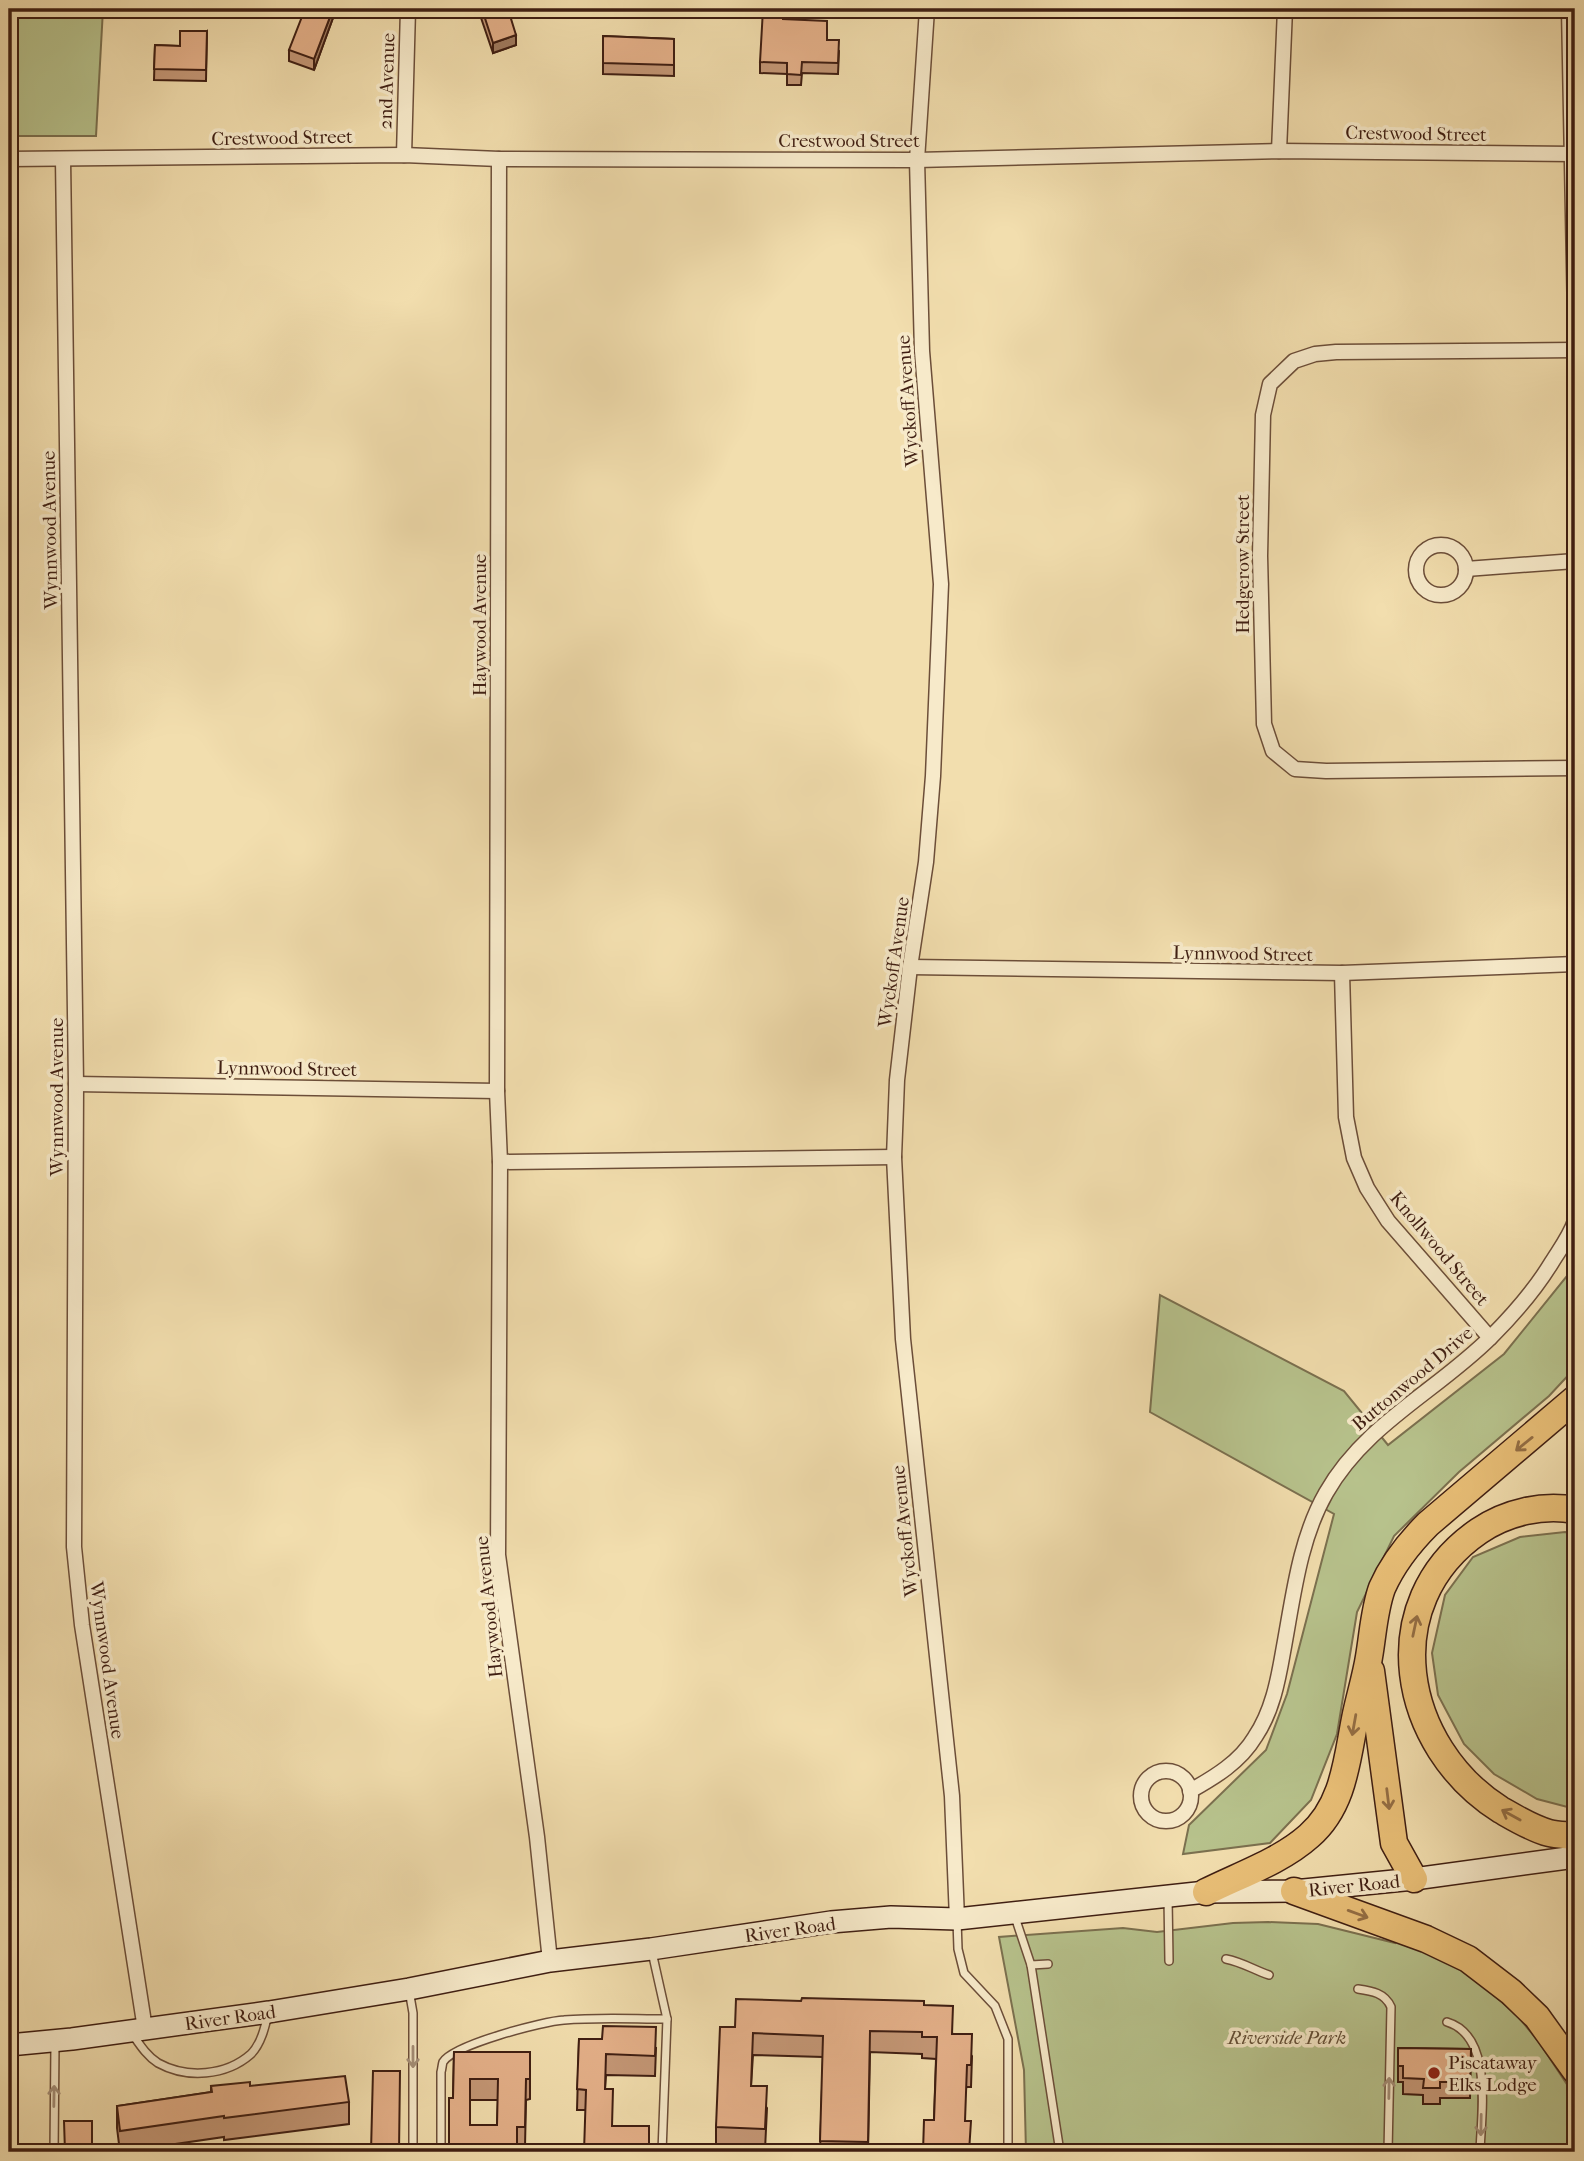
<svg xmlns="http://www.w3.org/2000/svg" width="1584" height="2161" viewBox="0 0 1584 2161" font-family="'IM FELL French Canon',serif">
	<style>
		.green { fill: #b7c28c; stroke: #7b704f; stroke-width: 2 }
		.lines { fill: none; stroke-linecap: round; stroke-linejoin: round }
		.lane-casing { stroke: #6c4e39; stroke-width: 10 }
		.street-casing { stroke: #6c4e39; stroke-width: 17 }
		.secondary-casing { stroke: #3f1e12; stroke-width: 24 }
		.highway-casing { stroke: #3f1e12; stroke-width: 29 }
		.lane { stroke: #f7eaca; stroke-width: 7 }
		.street { stroke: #f7eaca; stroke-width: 14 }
		.secondary { stroke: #f7eaca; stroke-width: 21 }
		.highway { stroke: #e9bf77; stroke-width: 26 }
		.wall { fill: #c49776; stroke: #3f1e12; stroke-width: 2; fill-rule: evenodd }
		.shaded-wall { fill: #a07b60; stroke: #3f1e12; stroke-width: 2 }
		.building { fill: #e4b089; stroke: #3f1e12; stroke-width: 2; fill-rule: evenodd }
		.oneway { stroke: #946e44 }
		.oneway2 { stroke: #a48e77 }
		.poi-dot { fill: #8f2418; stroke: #f7eaca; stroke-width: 2.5 }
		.labels { text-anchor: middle; stroke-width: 7; stroke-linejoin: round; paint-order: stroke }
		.street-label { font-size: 19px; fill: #3f1e12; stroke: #f7eaca }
		.park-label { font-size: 19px; font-style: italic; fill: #634f37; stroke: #f7eaca }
		.poi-label { font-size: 19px; fill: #3f1e12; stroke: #f7eaca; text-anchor: start }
	</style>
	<rect width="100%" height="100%" fill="#f2deae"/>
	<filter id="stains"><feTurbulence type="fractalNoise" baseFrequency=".00286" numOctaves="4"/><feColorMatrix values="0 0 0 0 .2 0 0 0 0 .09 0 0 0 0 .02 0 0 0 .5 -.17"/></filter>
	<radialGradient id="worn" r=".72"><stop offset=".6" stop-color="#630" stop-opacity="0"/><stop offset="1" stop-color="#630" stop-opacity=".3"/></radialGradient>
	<g class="green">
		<path d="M9 9H103L96 136H9Z"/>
		<path d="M1575 1261V1368L1549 1396 1459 1472 1394 1536 1357 1612 1337 1734 1311 1800 1270 1843 1183 1854 1189 1825 1266 1750 1287 1694 1334 1514 1150 1412 1160 1295 1344 1391 1388 1445 1504 1354 1567 1276Z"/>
		<path d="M1565 1532 1575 1535V1809L1537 1799 1494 1774 1464 1744 1438 1695 1432 1653 1445 1595 1473 1557 1520 1537Z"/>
		<path d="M1268 1922 1318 1924 1395 1943 1397 1938 1460 1967 1515 2013 1539 2042 1568 2086 1575 2104V2152H1026L1024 2070 999 1937 1123 1928 1157 1932 1233 1923Z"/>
	</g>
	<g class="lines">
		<defs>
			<g id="lane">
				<path d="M1168 1898 1169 1961"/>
				<path d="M1015 1917 1031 1965 1060 2152"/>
				<path d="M957 1920 958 1949 964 1973 995 2006 1008 2039V2152"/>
				<path d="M652 1952 667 2019 662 2152"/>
				<path d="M1226 1959C1242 1962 1254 1970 1269 1975"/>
				<path d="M1031 1965 1048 1964"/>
				<path d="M1358 1989C1372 1991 1385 1993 1391 2007L1388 2152"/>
				<path d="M409 1990 413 2013V2152"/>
				<path d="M1447 2022C1494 2036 1481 2115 1480 2152"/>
				<path d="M133 2035C140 2045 147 2056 158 2063 187 2079 226 2076 251 2054 261 2044 265 2027 268 2014"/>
				<path d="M9 2103 14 2137"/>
				<path d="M54 2152 55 2044"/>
				<path d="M441 2152V2072C442 2069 442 2065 443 2062 453 2045 544 2021 564 2020 598 2017 633 2019 667 2019"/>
			</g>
			<g id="street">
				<path d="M927 9 917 160 922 351 941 584 933 776 926 862 910 967 897 1080 894 1157 903 1339 952 1796 957 1919"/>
				<path d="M1569 9 1575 318"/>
				<path d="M1279 151 1285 9"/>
				<path d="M404 155 408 9"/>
				<path d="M9 159 404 155 499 159 917 160 1279 151 1573 154"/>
				<path d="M63 159 76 1084 74 1547 82 1625 145 2029"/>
				<path d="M499 159 497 1091 500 1162 498 1555 537 1837 550 1961"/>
				<path d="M1575 350 1336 352 1315 354 1294 361 1270 384 1263 415 1260 556 1264 724 1273 751 1295 769 1326 771 1575 768"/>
				<circle cx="1441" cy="570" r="25"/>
				<path d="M1466 569 1575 561"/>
				<path d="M910 967 1342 973 1575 964"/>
				<path d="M1342 973 1346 1117 1354 1158 1367 1188 1388 1221 1490 1338"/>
				<path d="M76 1084 497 1091"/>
				<path d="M500 1162 894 1157"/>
				<circle cx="1166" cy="1796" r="25"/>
				<path d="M1190 1791C1215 1777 1240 1762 1255 1737 1272 1712 1278 1681 1283 1652 1293 1599 1299 1540 1326 1493 1365 1424 1437 1391 1491 1337 1514 1314 1535 1290 1552 1262 1560 1249 1570 1236 1575 1221"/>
			</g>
			<path id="secondary" d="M9 2045 72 2039 269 2012 409 1989 550 1961 651 1949 831 1922 891 1917 957 1919 1206 1892 1294 1891 1414 1879 1575 1857"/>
			<g id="highway">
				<path d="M1575 1510C1543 1504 1507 1512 1479 1531 1374 1603 1401 1747 1501 1810 1515 1818 1533 1829 1549 1833 1557 1835 1567 1835 1575 1836"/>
				<path d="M1371 1671 1394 1843 1414 1879"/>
				<path d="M1294 1891 1426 1939 1468 1959 1511 1992 1537 2017 1575 2070"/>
				<path d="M1206 1892C1240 1875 1281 1861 1309 1836 1345 1805 1347 1757 1356 1714 1360 1695 1366 1676 1369 1657 1373 1634 1374 1610 1382 1588 1393 1563 1409 1543 1428 1524L1575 1399"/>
			</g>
		</defs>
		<use href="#lane" class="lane-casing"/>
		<use href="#street" class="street-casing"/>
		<use href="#secondary" class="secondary-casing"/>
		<use href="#highway" class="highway-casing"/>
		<use href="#lane" class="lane"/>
		<use href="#street" class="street"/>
		<use href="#secondary" class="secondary"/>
		<use href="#highway" class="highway"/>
	</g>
	<g class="wall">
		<path d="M334 9V15L314 70 289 61V50Z"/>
		<path d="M478 9H508L516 45 493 53Z"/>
		<path d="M783 19 827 40 839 51 838 74 802 73 801 85H787V74L760 73V62Z"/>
		<path d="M207 31 206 81 154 80 155 45 180 46Z"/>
		<path d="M603 36 674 39V76L603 74Z"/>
		<path d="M924 2005 953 2034 972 2056 971 2087H967L934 2120 936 2059 922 2058V2054L870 2052 868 2152H820L823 2057 753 2055 751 2086 767 2108 765 2150 716 2149V2127L735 2027Z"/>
		<path d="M579 2039 656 2048 655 2076 606 2075 605 2089 585 2110H577Z"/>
		<path d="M1398 2048 1471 2049 1470 2098H1440V2104H1423V2095L1403 2094V2082H1398Z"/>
		<path d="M454 2052H530V2099L526 2100 525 2147H517V2152H449V2098H453ZM470 2100H498L497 2125H470Z"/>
		<path d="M211 2086H250L349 2102V2124L224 2140V2137L120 2152 117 2128V2106L211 2092Z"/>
	</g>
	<g class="shaded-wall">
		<path d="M333 9H334V15L314 70V59Z"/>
		<path d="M516 35V45L493 53V43Z"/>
	</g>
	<g class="building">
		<path d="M305 9H333L314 59 289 50Z"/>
		<path d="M482 9H508L516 35 493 43Z"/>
		<path d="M763 9H783V19L827 21V40H839L838 63 802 62 801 75 787 74V63L760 62Z"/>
		<path d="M180 31H207L206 70 154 69 155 45 180 46Z"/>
		<path d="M603 36 674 39V65L603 63Z"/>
		<path d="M802 1998 924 2001V2005L953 2006 952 2034H972L971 2065H967L965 2121H971L969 2152H923L924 2120H934L937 2037H922V2032L870 2031 868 2142 820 2141 823 2036 753 2033 751 2086H767L765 2129 716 2127 720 2027H735L736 1999 801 2001Z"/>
		<path d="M603 2026 656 2027 655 2056 606 2054 605 2089H613L612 2126H649V2152H584L586 2090 577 2089 579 2039H602Z"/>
		<path d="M1398 2048 1471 2049 1470 2082H1440V2088H1423L1424 2079 1403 2078V2066H1398Z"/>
		<path d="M454 2052H530V2079H526L525 2127H517V2152L449 2151V2098H453ZM470 2079H498L497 2125H470Z"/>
		<path d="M373 2071H400L399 2152H371Z"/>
		<path d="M345 2076 349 2102 224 2118V2116L120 2131 117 2106 212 2092 211 2086 250 2082V2086Z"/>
		<path d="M64 2121H92V2151H94V2152H65Z"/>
	</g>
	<defs><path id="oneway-shaft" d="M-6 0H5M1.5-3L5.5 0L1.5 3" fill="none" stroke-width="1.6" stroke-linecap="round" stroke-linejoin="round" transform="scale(1.75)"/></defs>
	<g class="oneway">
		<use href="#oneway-shaft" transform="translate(1524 1444) rotate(141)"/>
		<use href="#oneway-shaft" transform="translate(1415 1626) rotate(-78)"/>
		<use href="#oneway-shaft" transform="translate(1354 1725) rotate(100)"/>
		<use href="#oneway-shaft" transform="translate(1388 1799) rotate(83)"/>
		<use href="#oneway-shaft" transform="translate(1511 1815) rotate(-151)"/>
		<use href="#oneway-shaft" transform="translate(1358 1914) rotate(20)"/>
	</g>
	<g class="oneway2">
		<use href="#oneway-shaft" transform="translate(413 2057) rotate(90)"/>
		<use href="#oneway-shaft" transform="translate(1389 2088) rotate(-89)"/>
		<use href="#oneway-shaft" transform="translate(54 2096) rotate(-89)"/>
		<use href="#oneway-shaft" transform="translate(1481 2125) rotate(91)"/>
	</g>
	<circle class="poi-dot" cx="1434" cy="2073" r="7"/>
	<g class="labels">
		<g class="street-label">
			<text transform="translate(386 81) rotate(-88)" y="7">2nd Avenue</text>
			<text transform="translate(1416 133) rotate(1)" y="7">Crestwood Street</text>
			<text transform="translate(282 137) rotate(-1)" y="7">Crestwood Street</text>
			<text x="849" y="147">Crestwood Street</text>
			<text transform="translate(907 401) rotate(-94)" y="7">Wyckoff Avenue</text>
			<text transform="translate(49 530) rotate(-91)" y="7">Wynnwood Avenue</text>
			<text transform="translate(1242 564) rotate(-90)" y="7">Hedgerow Street</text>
			<text transform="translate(479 625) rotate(-90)" y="7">Haywood Avenue</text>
			<text transform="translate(1243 953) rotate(1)" y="7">Lynnwood Street</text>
			<text transform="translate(893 962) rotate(-82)" y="7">Wyckoff Avenue</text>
			<text transform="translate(287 1068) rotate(1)" y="7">Lynnwood Street</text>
			<text transform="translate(56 1097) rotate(-90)" y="7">Wynnwood Avenue</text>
			<text transform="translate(1440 1248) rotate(50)" y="7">Knollwood Street</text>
			<text transform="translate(1412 1378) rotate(-40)" y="7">Buttonwood Drive</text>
			<text transform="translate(904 1531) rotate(-96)" y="7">Wyckoff Avenue</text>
			<text transform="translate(488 1607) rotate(-96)" y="7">Haywood Avenue</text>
			<text transform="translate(108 1660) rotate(82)" y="7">Wynnwood Avenue</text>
			<text transform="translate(1354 1885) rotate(-6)" y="7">River Road</text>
			<text transform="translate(790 1929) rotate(-8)" y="7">River Road</text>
			<text transform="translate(230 2017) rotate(-8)" y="7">River Road</text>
		</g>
		<g class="park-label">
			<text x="1287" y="2044">Riverside Park</text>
		</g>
		<g class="poi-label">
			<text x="1448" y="2069">Piscataway<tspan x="1448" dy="22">Elks Lodge</tspan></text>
		</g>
	</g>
	<rect width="1584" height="2161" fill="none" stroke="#f2deae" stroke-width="35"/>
	<rect x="10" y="10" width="1563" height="2140" fill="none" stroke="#3f1e12" stroke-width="3.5"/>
	<rect x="18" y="18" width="1549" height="2126" fill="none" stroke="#3f1e12" stroke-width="2"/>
	<rect width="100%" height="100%" filter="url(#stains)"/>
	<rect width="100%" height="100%" fill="url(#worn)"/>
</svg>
